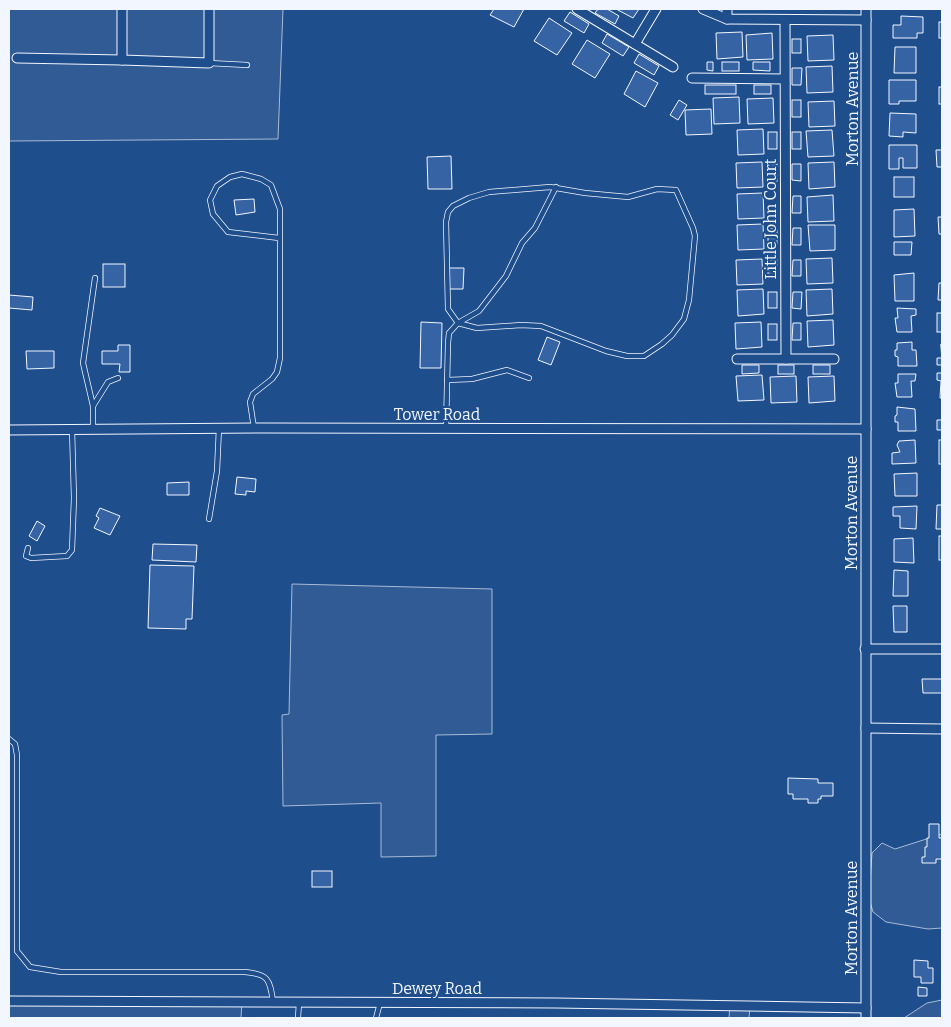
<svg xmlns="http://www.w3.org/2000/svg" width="951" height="1027" viewBox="0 0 951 1027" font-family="Bitter,serif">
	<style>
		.built { fill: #305b95; stroke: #a8bbd7 }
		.building { fill: #3563a3; stroke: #f2f6ff }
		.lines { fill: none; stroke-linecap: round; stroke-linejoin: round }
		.lane-casing { stroke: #f2f6ff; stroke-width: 6 }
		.street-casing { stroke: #f2f6ff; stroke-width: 11 }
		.lane { stroke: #1f4e8c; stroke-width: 4.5 }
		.street { stroke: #1f4e8c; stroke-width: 9 }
		.labels { text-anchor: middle; stroke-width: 4; stroke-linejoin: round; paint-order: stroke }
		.street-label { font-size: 16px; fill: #f2f6ff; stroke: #1f4e8c }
	</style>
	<rect width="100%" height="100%" fill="#1f4e8c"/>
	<g class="built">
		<path d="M9 9H283L278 139 9 141Z"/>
		<path d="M292 584 492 589V734L436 735V856L381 857V803L283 806 282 715 289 714Z"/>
		<path d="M942 834V928L928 929 886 922 873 912 869 898 872 853 882 843 895 849Z"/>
		<path d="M9 999 242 1002 241 1018H9Z"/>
		<path d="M942 1000V1018H904L927 1003Z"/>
		<path d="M730 1004 750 1006 749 1018H729Z"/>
	</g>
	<g class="building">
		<path d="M494 9H524L514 27 490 15Z"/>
		<path d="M598 9H607L619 16 615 24 595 13Z"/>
		<path d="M616 9H639L633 18Z"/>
		<path d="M570 12 589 24 584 33 564 21Z"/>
		<path d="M901 16 923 17V33H917V38H893V25H901Z"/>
		<path d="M549 18 572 33 557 55 534 41Z"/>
		<rect x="939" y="22" width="3" height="16"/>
		<path d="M742 32 743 57 717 59 716 33Z"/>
		<path d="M772 33 773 59 747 60 746 35Z"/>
		<path d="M607 34 629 47 623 56 602 43Z"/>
		<path d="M833 35 834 60 808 61 807 36Z"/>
		<rect x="792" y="39" width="9" height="14"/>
		<path d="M587 40 610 54 595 78 572 64Z"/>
		<path d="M895 47H916V73H894Z"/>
		<path d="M639 54 659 66 654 75 634 63Z"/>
		<path d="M707 62H713V71L707 70Z"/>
		<rect x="722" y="62" width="17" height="9"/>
		<path d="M753 62H770V71L753 70Z"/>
		<path d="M832 66 833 92 807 93 806 67Z"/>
		<path d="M792 68H802L801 85H792Z"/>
		<path d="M636 71 658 83 645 107 624 94Z"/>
		<path d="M889 80H916V101H899V104H889Z"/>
		<rect x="705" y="85" width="31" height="9"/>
		<rect x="754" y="85" width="17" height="9"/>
		<rect x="939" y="87" width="3" height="17"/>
		<path d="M739 97 740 123 714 124 713 98Z"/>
		<path d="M773 98 774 123 748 124 747 99Z"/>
		<path d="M679 100 687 105 678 120 670 115Z"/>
		<rect x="792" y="100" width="9" height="17"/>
		<path d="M834 101 835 126 809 127 808 102Z"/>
		<path d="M711 109 712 134 686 135 685 110Z"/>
		<path d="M890 113 916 114V133L903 132V137L889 136Z"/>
		<path d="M763 129 764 154 738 155 737 130Z"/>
		<path d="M832 130 834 156 808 157 806 131Z"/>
		<rect x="768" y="132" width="9" height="17"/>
		<rect x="792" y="132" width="9" height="17"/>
		<path d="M889 145H917V168H903V158H899V169H889Z"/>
		<path d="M936 150H942V167H937Z"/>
		<path d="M451 156 452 189H428L427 157Z"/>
		<path d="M762 162 763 187 737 188 736 163Z"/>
		<path d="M834 162 835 187 809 189 808 163Z"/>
		<rect x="768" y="164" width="9" height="17"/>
		<path d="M792 164H801V181L792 180Z"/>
		<rect x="894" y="177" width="20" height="20"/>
		<path d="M763 193 764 218 738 219 737 194Z"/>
		<path d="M833 195 834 221 808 222 807 197Z"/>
		<path d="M793 196H801V213H792Z"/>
		<path d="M254 199 255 212 236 215 234 200Z"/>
		<path d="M914 209 915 236 894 237V210Z"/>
		<path d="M938 217H942V234H939Z"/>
		<path d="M763 224 764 249 738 250 737 225Z"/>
		<path d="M808 225H835V250L810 251Z"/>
		<path d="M768 228H777V245L768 244Z"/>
		<path d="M793 228H801V245H792Z"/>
		<path d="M894 242H912L911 255H894Z"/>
		<path d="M832 258 833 283 807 284 806 259Z"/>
		<path d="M762 259 763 284 737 285 736 260Z"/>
		<rect x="768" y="260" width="9" height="16"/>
		<path d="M793 260H801V276H792Z"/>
		<rect x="103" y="264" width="22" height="23"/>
		<path d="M448 268H464L463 289H448Z"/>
		<path d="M914 273V301H895L894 275Z"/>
		<path d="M939 283H942V300H938Z"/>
		<path d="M763 289 764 314 738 316 737 290Z"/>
		<path d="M832 289 833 314 807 316 806 290Z"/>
		<rect x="768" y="292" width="9" height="16"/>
		<path d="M793 292H802L801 309 792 308Z"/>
		<path d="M9 295 33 297 32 310 9 308Z"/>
		<path d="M897 308 916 309V315L911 316 912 332H897L895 318H898Z"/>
		<rect x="937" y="313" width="5" height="19"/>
		<path d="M833 320 834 345 808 347 807 321Z"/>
		<path d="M421 322 442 323 441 368H420Z"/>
		<path d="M761 322 762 347 736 349 735 323Z"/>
		<path d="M793 323H801V340H792Z"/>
		<rect x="768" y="324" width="9" height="16"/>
		<path d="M547 337 560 342 551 365 538 360Z"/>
		<path d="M912 342V350H916L917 366H898V357L895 356V350H897V343Z"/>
		<path d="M941 344 942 365H937V358H942Z"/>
		<path d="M118 345H130V372H119L120 364H102V351H118Z"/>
		<path d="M26 351H54V368L27 369Z"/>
		<path d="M742 365H759V373L742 374Z"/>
		<rect x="778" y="365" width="16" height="9"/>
		<rect x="813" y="365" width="17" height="9"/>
		<path d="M937 373H942V398H940L941 381 937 380Z"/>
		<path d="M898 374H916L915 381H911L912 397H897L895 383H898Z"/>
		<path d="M762 375 764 400 738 401 736 376Z"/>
		<path d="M796 376 797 402 771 403 770 377Z"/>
		<path d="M834 376 835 401 809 403 808 377Z"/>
		<path d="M897 407 915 409 916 431H898V422H895V416L897 415Z"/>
		<path d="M942 409V430H937V420H942Z"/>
		<path d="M915 440 916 463 892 464V453L900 452 897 445 899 441Z"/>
		<rect x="939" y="440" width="3" height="24"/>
		<path d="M917 473V496H895L894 474Z"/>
		<path d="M237 477 256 479 255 492 246 491V495L235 494Z"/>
		<path d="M189 482V495H167V483Z"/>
		<path d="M937 505H942V529H936Z"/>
		<path d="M917 506 916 529 900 528V516H893V507Z"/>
		<path d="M100 508 120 516 110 535 94 528 99 518 96 516Z"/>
		<path d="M37 521 45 526 37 541 29 536Z"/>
		<rect x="939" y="536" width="3" height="24"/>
		<path d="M913 538 914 563 894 562V539Z"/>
		<path d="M153 544 197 545 196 562 152 560Z"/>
		<path d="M150 565 194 566 192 619H186V629L148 628Z"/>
		<path d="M894 570 908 571V596H893Z"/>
		<path d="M893 606H907V632H894Z"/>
		<path d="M922 679H942V693H923Z"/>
		<path d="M788 778 818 779V783H833V796H821V799H818V803H808V799H793V794H788Z"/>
		<path d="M929 824H939V838H942V859H936V863H922V857H925V847H927V838H929Z"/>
		<rect x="312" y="871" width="20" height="16"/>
		<path d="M914 960 928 961V968H933V983H921V977H914Z"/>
		<path d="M918 987 927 988V996H918Z"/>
	</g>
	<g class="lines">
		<defs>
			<g id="lane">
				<path d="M209 63 247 65"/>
				<path d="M458 323 479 311 506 276 522 243 535 228 556 187"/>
				<path d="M447 380 472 379 507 370 529 378"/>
				<path d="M93 406 108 382 118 378"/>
				<path d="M254 428 250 402 253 394 272 379 277 372 280 358V209L271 185 261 179 242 174 230 177 217 186 210 200 213 214 228 232 279 238"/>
				<path d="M93 429V406L83 363 95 278"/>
				<path d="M446 429 448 343 449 333 458 323 448 309 446 222 448 212 453 206 469 198 489 192 550 187 585 193 628 197 657 189 676 190 693 228 695 236 689 300 684 319 672 335 662 344 644 356H627L606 351 541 326 521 325 477 328 458 323"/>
				<path d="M209 519 217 471 219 428"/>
				<path d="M28 548 26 556 31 558 67 556 72 550 74 498 72 429"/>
				<path d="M9 739 15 744 17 755V951L30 967 61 972H245C268 974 270 979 273 1002"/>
				<path d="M298 1018 299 1003"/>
				<path d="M376 1018 380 1003"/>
			</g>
			<g id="street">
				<path d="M122 9V60L209 63V9"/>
				<path d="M577 9 673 67"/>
				<path d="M703 9 727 19 866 20"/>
				<path d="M727 19V9"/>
				<path d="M635 44 656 9"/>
				<path d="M17 58 122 60"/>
				<path d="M692 78 784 79"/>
				<path d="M737 359H786L785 20"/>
				<path d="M786 359H834"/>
				<path d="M9 430 266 428 866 429"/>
				<path d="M865 649H942"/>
				<path d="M866 728 942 729"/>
				<path d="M9 1001 556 1003 866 1008"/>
				<path d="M866 1018V9"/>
			</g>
		</defs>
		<use href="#lane" class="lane-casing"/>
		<use href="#street" class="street-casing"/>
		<use href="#lane" class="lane"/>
		<use href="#street" class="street"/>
	</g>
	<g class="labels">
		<g class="street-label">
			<text transform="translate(852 109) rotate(-90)" y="6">Morton Avenue</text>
			<text transform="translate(770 219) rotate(-90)" y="6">Little John Court</text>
			<text x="437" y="420">Tower Road</text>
			<text transform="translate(851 513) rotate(-90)" y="6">Morton Avenue</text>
			<text transform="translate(851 918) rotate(-90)" y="6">Morton Avenue</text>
			<text x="437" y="994">Dewey Road</text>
		</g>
	</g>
	<rect width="951" height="1027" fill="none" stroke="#f2f6ff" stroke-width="20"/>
</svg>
